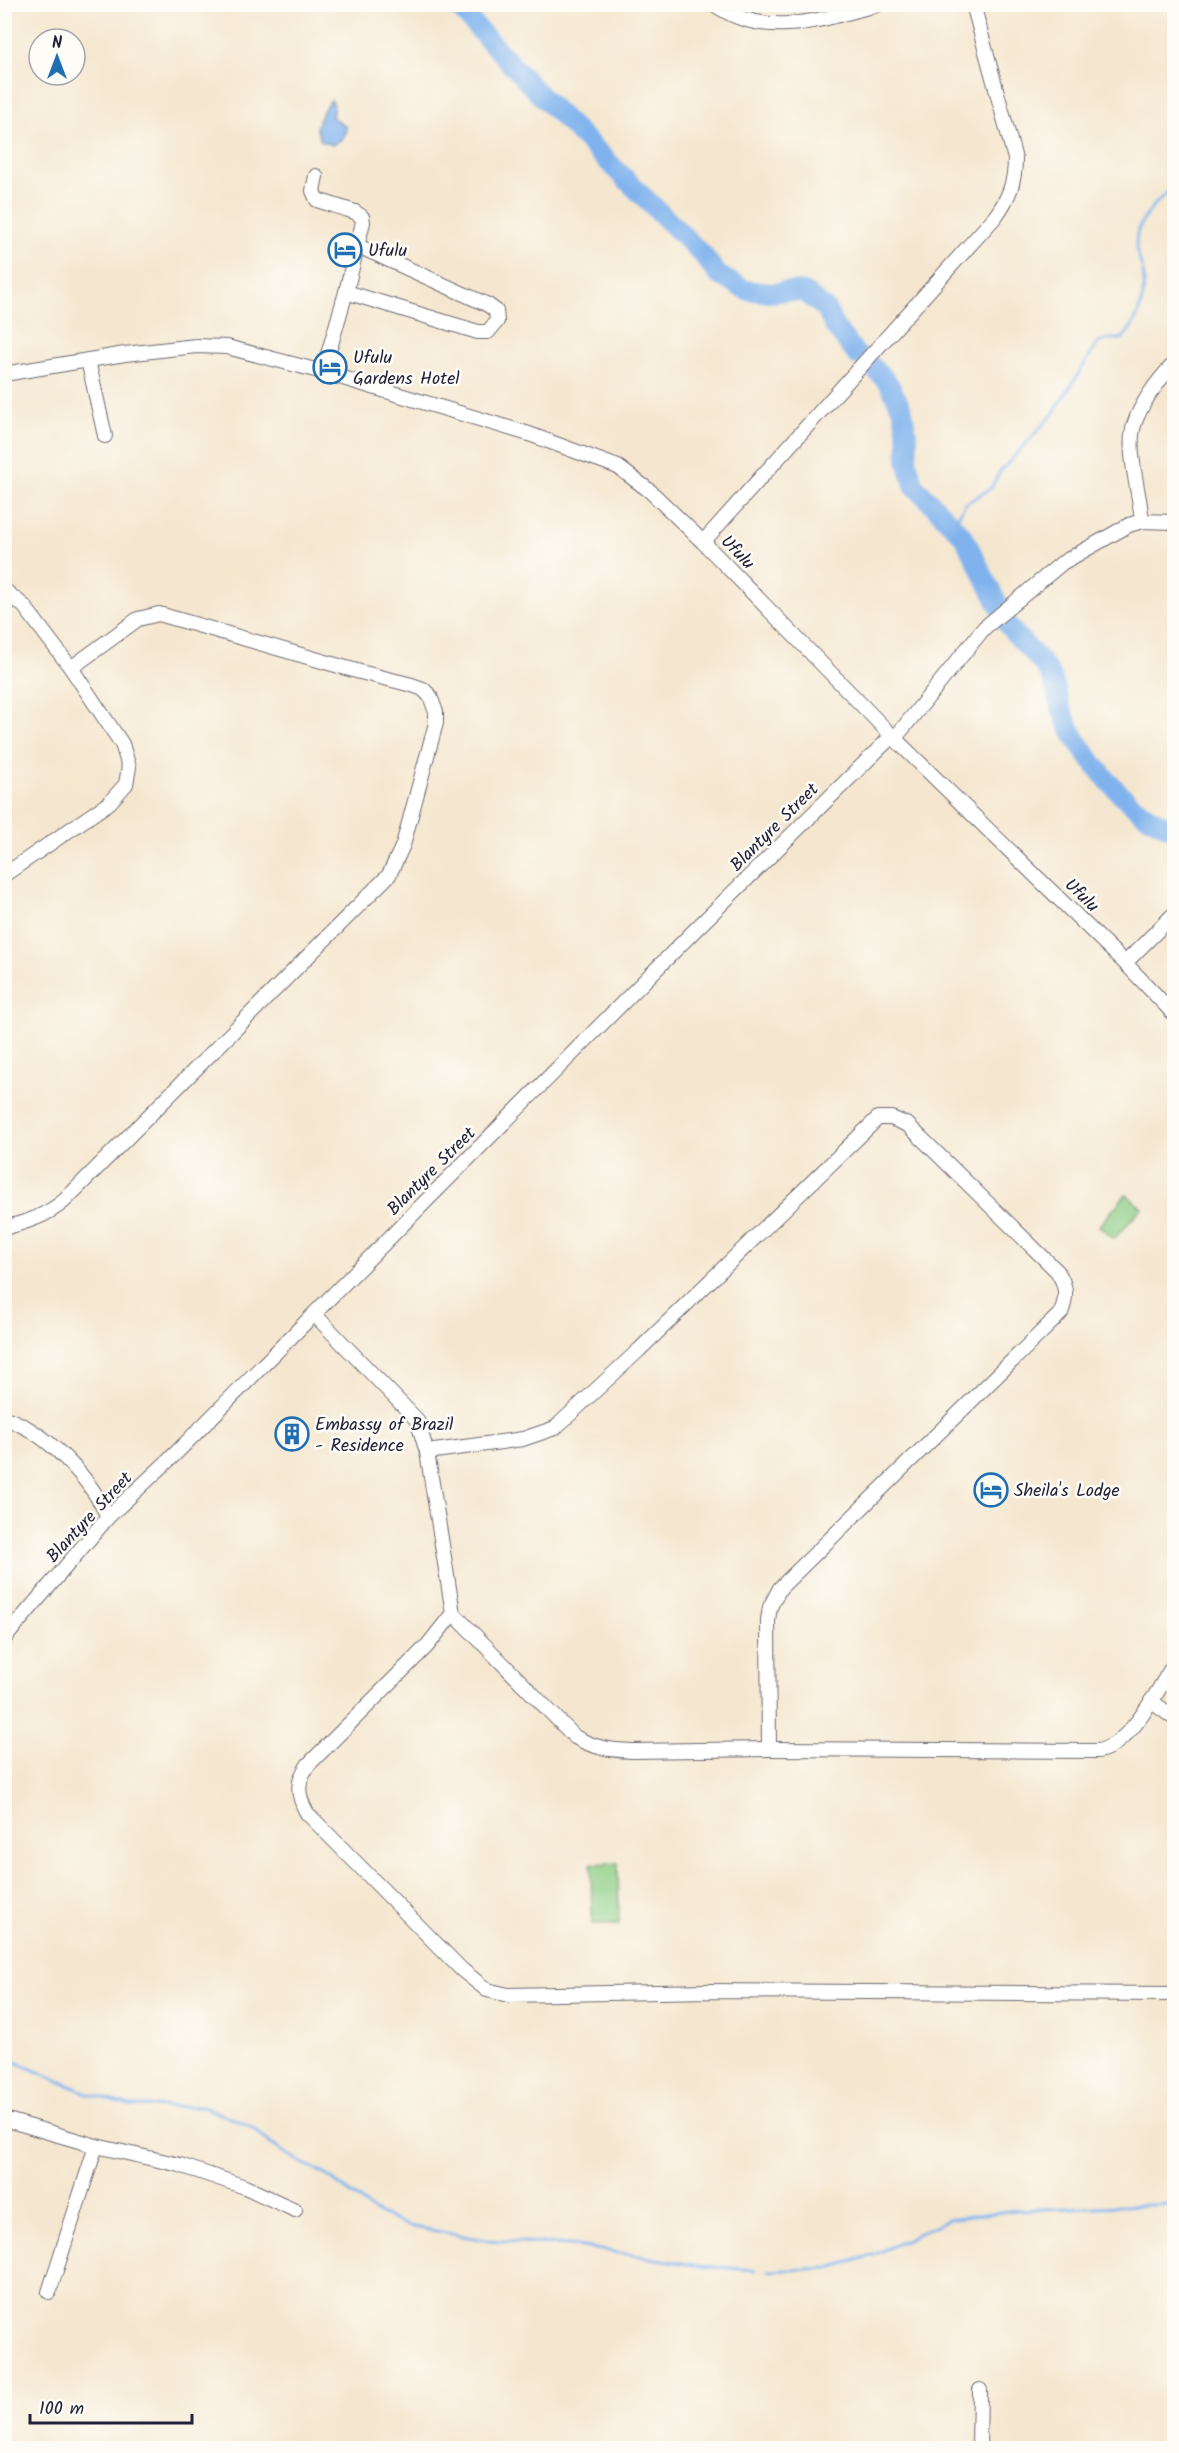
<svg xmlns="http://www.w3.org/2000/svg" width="1179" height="2453" viewBox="0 0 1179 2453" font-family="Kalam,sans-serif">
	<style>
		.green { fill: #8dce85; stroke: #587860; stroke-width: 1.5 }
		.water { fill: #80b3ed; stroke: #516a94; stroke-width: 1.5 }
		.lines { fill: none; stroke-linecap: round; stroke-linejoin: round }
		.stream { stroke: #80b3ed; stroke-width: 3 }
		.river { stroke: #80b3ed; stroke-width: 20 }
		.minor-casing { stroke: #6c676f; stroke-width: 16 }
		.minor { stroke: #fff; stroke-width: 14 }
		.labels { text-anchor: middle; stroke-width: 5; stroke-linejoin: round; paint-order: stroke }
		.poi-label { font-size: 18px; fill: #22223b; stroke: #fdfcf7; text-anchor: start }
		.street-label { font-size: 18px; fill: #22223b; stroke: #fdfcf7 }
	</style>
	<rect width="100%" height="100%" fill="#fdfcf7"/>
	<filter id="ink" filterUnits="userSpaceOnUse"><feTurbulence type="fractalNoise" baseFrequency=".0167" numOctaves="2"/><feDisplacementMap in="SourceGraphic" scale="12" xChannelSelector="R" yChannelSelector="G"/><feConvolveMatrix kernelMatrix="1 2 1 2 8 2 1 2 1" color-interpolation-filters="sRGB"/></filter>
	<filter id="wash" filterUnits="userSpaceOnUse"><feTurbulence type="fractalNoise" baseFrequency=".008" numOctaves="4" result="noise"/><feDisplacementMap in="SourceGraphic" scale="24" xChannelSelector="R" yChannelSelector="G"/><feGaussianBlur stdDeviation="1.35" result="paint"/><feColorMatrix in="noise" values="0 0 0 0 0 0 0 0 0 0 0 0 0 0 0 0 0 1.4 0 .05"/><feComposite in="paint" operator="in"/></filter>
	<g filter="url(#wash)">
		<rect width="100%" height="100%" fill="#f5e7cf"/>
		<g class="green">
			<path d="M1126 1194 1142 1208 1114 1239 1099 1226Z"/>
			<path d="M618 1863 619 1924H592L591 1864Z"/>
		</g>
		<path class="water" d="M331 100 334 105 332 117 346 127 344 137 333 145 321 141 316 127 325 107Z"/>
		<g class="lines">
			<g class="stream">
				<path d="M953 525 965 504 991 488 999 473 1053 414 1098 343 1108 339H1122C1137 323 1144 302 1144 280 1143 260 1132 253 1138 230 1141 222 1152 207 1159 200 1165 194 1171 192 1174 184"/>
				<path d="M4 2057 89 2094 130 2106 203 2107 234 2119 251 2127 271 2144 300 2162 325 2174 374 2211 408 2226 486 2240 570 2245 700 2266 756 2270"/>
				<path d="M768 2271 829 2268 874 2255 949 2219 1015 2210 1174 2204"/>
			</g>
			<g class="river">
				<path d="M455 4 537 92 703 255 718 275 746 290 771 293 788 291 804 292 826 309 834 326 857 355"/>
				<path d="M873 367 889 384 903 411 908 440 907 461 914 485 964 537 1002 612"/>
				<path d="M1006 622C1018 642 1040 655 1051 676 1057 686 1057 700 1062 711 1076 747 1114 793 1146 815 1155 821 1165 825 1174 830"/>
			</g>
		</g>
	</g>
	<g filter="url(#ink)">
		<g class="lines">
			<defs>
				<g id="minor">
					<path d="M714 4C765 41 824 19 879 4"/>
					<path d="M316 176 313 191 317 200 355 212 362 217 363 222 346 292 323 372"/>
					<path d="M346 292 478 332H488L497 321 496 311 488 305 358 246"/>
					<path d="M88 360 105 436"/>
					<path d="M4 374 125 354 196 346 227 347 323 372 529 434 618 467 650 491 703 542 892 736 1125 963 1174 1014"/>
					<path d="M1142 521C1140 493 1126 451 1134 425 1141 403 1158 380 1174 364"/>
					<path d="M703 542 995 217C1009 198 1015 182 1015 159L973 4"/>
					<path d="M4 590 24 606 71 668 122 744 129 767 126 784 109 803 4 875"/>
					<path d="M895 738 984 628 1062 563 1129 525 1142 521 1174 522"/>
					<path d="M1125 963 1174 914"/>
					<path d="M4 1228C27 1222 46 1216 64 1201L389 875 403 845 436 723V712L430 696 423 689 412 685 360 672 159 614 138 619 71 668"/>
					<path d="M314 1314 417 1420 427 1452 453 1613 575 1737C594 1748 610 1750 632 1751L769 1749 1098 1751C1131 1745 1157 1691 1174 1664"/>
					<path d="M4 1418C45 1430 91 1479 108 1517"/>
					<path d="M427 1452 523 1439 555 1428 639 1350 878 1118H891L908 1125 1057 1271C1067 1286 1067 1297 1061 1313L780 1588 770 1607 768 1620 769 1749"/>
					<path d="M453 1613 427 1646 308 1765C296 1782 297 1795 307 1813L462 1970 487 1990 508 1995 709 1991 1174 1994"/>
					<path d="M4 1639 108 1517 170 1459 695 930 892 736"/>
					<path d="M1151 1701 1174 1718"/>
					<path d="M4 2119 96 2146 180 2165 245 2187 295 2210"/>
					<path d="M49 2292 96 2146"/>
					<path d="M979 2448 980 2390"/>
				</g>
			</defs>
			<use href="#minor" class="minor-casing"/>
			<use href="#minor" class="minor"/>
		</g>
	</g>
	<defs>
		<symbol id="hotel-ring" viewBox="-11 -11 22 22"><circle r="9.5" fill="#fdfcf7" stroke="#1f6fb2" stroke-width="1.5"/><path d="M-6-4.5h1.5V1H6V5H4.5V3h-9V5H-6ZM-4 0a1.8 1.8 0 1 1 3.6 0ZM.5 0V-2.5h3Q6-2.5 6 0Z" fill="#1f6fb2"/></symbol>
		<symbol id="building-ring" viewBox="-11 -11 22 22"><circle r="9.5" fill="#fdfcf7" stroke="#1f6fb2" stroke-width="1.5"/><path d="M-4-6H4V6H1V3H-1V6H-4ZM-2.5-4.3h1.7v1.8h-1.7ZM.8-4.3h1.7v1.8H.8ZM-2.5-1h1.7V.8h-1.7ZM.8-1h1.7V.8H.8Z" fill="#1f6fb2"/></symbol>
	</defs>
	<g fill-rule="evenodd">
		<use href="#hotel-ring" x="326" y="231" width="38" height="38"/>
		<use href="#hotel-ring" x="311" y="348" width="38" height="38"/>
		<use href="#building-ring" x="273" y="1415" width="38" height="38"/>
		<use href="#hotel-ring" x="972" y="1471" width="38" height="38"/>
	</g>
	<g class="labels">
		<g class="poi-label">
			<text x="368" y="256">Ufulu</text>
			<text x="353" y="363">Ufulu<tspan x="353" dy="21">Gardens Hotel</tspan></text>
			<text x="315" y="1430">Embassy of Brazil<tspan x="315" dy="21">- Residence</tspan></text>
			<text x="1014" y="1496">Sheila's Lodge</text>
		</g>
		<g class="street-label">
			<text transform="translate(738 552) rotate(46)" y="6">Ufulu</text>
			<text transform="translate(774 827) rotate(-45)" y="6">Blantyre Street</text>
			<text transform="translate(1082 895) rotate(44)" y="6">Ufulu</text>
			<text transform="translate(431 1171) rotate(-45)" y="6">Blantyre Street</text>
			<text transform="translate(89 1517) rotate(-47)" y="6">Blantyre Street</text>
		</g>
	</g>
	<rect width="1179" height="2453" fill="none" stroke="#fdfcf7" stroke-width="24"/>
	<g transform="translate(57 57)"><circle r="28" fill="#fdfcf7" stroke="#a5a5ac" stroke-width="1.5"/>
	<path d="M0-4.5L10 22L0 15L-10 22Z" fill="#1f6fb2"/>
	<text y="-9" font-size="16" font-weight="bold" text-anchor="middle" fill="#22223b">N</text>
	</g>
	<path d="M30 2414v9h162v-9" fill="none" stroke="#22223b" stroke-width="3"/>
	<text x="39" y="2414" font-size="18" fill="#22223b" stroke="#fdfcf7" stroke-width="4.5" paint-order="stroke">100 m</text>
</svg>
